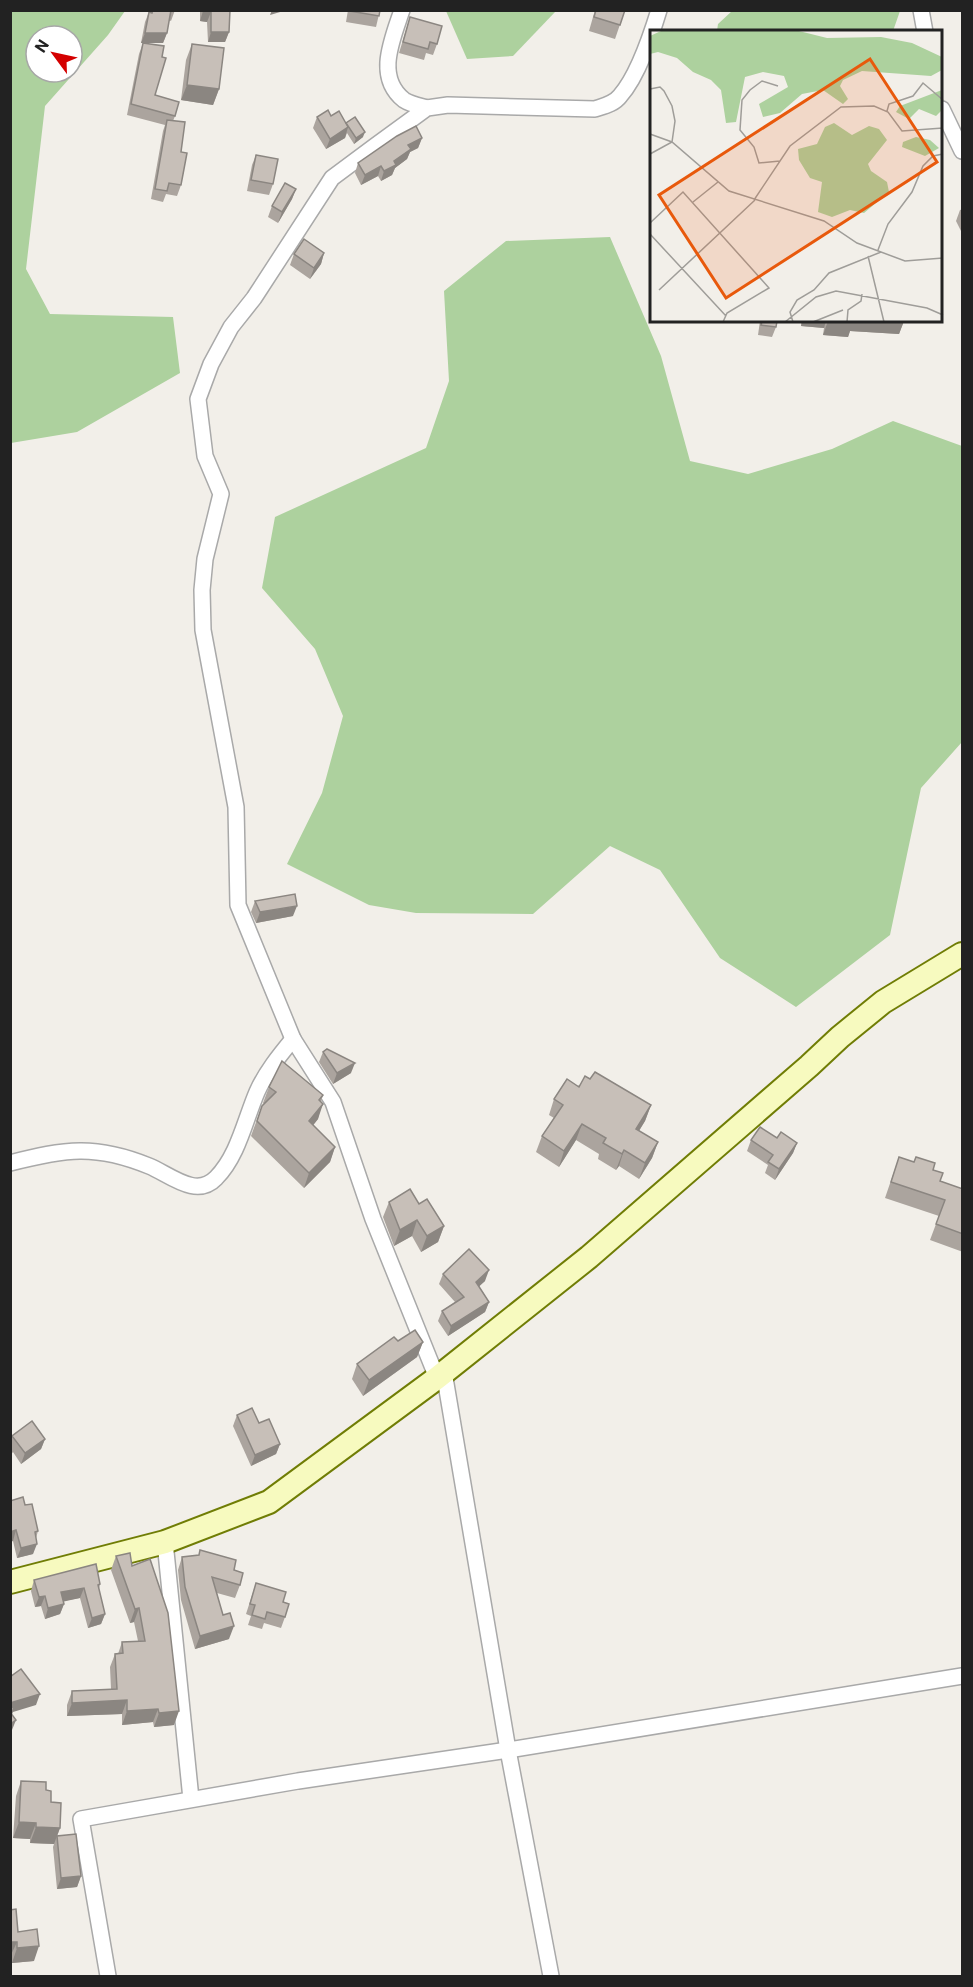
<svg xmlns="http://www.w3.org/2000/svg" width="973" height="1987" viewBox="0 0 973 1987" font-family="Roboto,sans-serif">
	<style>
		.forest { fill: #add19e; fill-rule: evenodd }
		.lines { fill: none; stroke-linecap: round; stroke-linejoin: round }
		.street-casing { stroke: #a9a9a9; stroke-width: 18 }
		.secondary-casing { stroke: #707d05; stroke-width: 26 }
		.street { stroke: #fff; stroke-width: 15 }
		.secondary { stroke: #f7fabf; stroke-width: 22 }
		.wall { fill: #aba49e }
		.shaded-wall { fill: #8b8681 }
		.building { fill: #c7bfb8; stroke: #8b8681; stroke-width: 1.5 }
		.inset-road { fill: none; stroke: #9f9d99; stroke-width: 1.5 }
		.view { fill: #e8590c; fill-opacity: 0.15; stroke: #e8590c; stroke-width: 3 }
		.inset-edge { fill: none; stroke: #222; stroke-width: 3 }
	</style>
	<rect width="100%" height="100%" fill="#f2efe9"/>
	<g class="forest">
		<path d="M11 10 125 11 108 35 45 106 26 269 50 314 173 317 180 373 77 432 11 443ZM36 36H72V72H36Z"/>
		<path d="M446 11H556L513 56 467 59Z"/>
		<path d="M732 11V10L900 11 893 31H717L718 24Z"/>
		<path d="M610 237 661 356 690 461 748 474 832 449 893 421 962 446V742L921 788 890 935 796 1007 720 958 660 870 610 846 533 914 416 913 369 905 287 864 322 793 343 716 315 649 262 588 275 517 426 448 449 381 444 291 506 241Z"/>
	</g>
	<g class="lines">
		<defs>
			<g id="street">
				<path d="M402 10C392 40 375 77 404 100 410 104 420 106 427 108"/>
				<path d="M921 10 925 32"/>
				<path d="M942 109 962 151"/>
				<path d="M10 1163C65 1149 95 1144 149 1166 169 1174 196 1199 216 1178 238 1156 245 1120 257 1092 266 1072 279 1056 293 1039"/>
				<path d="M444 1372 508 1750 551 1976"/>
				<path d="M437 1378 373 1219 333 1102 293 1039 238 905 236 807 203 630 202 590 205 559 221 494 205 456 198 399 211 364 231 327 254 298 332 178 375 146 427 108 448 105 595 109C604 106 614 104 620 96 638 76 651 36 659 10"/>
				<path d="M165 1542 191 1799"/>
				<path d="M108 1976 81 1819 298 1781 508 1750 962 1676"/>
			</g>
			<path id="secondary" d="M10 1582 165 1542 269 1502 437 1378 589 1257 809 1066 840 1037 883 1002 962 954"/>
		</defs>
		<use href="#street" class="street-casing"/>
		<use href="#secondary" class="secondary-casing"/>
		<use href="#street" class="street"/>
		<use href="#secondary" class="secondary"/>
	</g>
	<g class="wall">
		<path d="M152 10H175L171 21 169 20 167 33 163 43H143L155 95 175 116 173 121 181 152V185L177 196 166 194 163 202 151 199 163 131 165 125 127 115 139 54 143 43H141L145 22 149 12H151Z"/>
		<path d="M200 10H230L229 32 225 42H208L207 22 200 21Z"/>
		<path d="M348 10H380L376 27 346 22Z"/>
		<path d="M595 10H625L615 39 589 31Z"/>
		<path d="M410 17 437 44 433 55 426 53 424 60 399 53Z"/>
		<path d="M192 44 219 89 213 105 181 100 186 60Z"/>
		<path d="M331 116 346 123 363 137 354 144 347 133 345 138 326 149 313 128 317 117Z"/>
		<path d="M422 138 418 148 410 152 407 159 395 168 392 175 381 181 378 176 361 185 355 173 358 163Z"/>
		<path d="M256 155 273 184 269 195 247 191 252 165Z"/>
		<path d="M296 189 292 199 278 223 268 217 272 206Z"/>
		<path d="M963 209V235L956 221 960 210Z"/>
		<path d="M324 253 321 264 310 279 290 265 294 254Z"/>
		<path d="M760 321H777L776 327 772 337 758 335Z"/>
		<path d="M801 321H904L899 334 850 331 848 337 823 335 824 328 801 326Z"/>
		<path d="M255 901 293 916 256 923 251 912Z"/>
		<path d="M323 1052 351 1073 333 1084 319 1062Z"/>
		<path d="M590 1079 651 1105 645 1121 639 1131 658 1142 652 1158 639 1179 619 1166 616 1170 598 1159 599 1154 576 1140 559 1167 536 1152 542 1136 554 1118 549 1115 554 1099Z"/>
		<path d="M269 1087 323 1095 321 1102 318 1119 313 1125 335 1147 330 1162 304 1188 251 1136 262 1106 264 1104 263 1103Z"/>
		<path d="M777 1138 797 1143 793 1153 775 1180 765 1173 768 1165 747 1151 751 1140Z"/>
		<path d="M899 1157 933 1170 940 1181 963 1189V1252L930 1240 939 1216 885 1198Z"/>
		<path d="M389 1202 419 1204 444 1226 438 1242 421 1252 412 1236 394 1246 383 1217Z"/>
		<path d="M443 1274 485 1281 479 1286 489 1302 485 1312 448 1336 438 1321 442 1311 455 1302 439 1284Z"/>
		<path d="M398 1341 423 1342 417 1357 363 1396 352 1379 357 1364Z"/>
		<path d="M237 1415 259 1423 280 1444 276 1454 251 1466 233 1426Z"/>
		<path d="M12 1436 45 1439 41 1449 21 1464 13 1452 10 1456V1441Z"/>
		<path d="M10 1501 25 1505 38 1531 36 1538 33 1554 17 1558 13 1541 10 1542Z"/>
		<path d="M116 1556 132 1566 174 1725 154 1727 153 1722 122 1725V1714L67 1716V1705L72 1691 111 1689 110 1667 115 1654H118L122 1642 138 1641 134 1622 130 1623 111 1570Z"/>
		<path d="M182 1557 234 1570 240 1585 235 1598 217 1593 229 1639 195 1649 181 1600 178 1570Z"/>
		<path d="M34 1580 100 1584 99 1589 105 1614 101 1624 88 1628 80 1598 63 1601 64 1604 60 1614 45 1619 41 1606 35 1607 31 1591Z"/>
		<path d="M256 1583 283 1602 285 1617 281 1628 264 1623 262 1629 248 1625 251 1616 246 1614Z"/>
		<path d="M21 1781 46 1790 60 1828 57 1836 81 1876 77 1887 57 1889 53 1847 54 1844 30 1843V1839L13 1838 16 1796Z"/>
		<path d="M10 1910 18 1932 34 1961 12 1963 10 1957Z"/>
	</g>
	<g class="shaded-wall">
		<path d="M272 10H287L270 15Z"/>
		<path d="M203 11 211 12 207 22 200 21Z"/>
		<path d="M211 32H229L225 42H208Z"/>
		<path d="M145 33H167L163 43H141Z"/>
		<path d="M187 85 219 89 213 105 181 100Z"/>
		<path d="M348 127 345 138 326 149 330 139Z"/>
		<path d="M365 132 363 137 354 144 356 138Z"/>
		<path d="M422 138 418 148 410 152 407 159 395 168 392 175 381 181 384 171 408 145Z"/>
		<path d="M381 166 378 176 361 185 365 175Z"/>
		<path d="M296 189 292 199 278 223 282 212Z"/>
		<path d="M324 253 321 264 310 279 314 268Z"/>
		<path d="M803 321H826L824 328 801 326Z"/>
		<path d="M828 321H904L899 334 850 331 848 337 823 335Z"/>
		<path d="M297 906 293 916 256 923 260 912Z"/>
		<path d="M355 1063 351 1073 333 1084 337 1073Z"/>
		<path d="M323 1104 318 1119 304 1137 309 1121Z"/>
		<path d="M651 1105 645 1121 630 1145 636 1129Z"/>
		<path d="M582 1124 576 1140 559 1167 564 1151Z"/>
		<path d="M658 1142 652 1158 639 1179 645 1163Z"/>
		<path d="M797 1143 793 1153 775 1180 779 1169Z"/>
		<path d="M335 1147 330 1162 304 1188 309 1173Z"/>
		<path d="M624 1150 619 1166 616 1170 622 1154Z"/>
		<path d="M417 1220 412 1236 394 1246 400 1230Z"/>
		<path d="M444 1226 438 1242 421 1252 427 1236Z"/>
		<path d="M489 1270 485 1281 472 1293 476 1282Z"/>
		<path d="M489 1302 485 1312 448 1336 451 1326Z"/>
		<path d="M423 1342 417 1357 363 1396 369 1380Z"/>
		<path d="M45 1439 41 1449 21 1464 25 1453Z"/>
		<path d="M280 1444 276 1454 251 1466 255 1455Z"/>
		<path d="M16 1530 13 1541 10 1542V1532Z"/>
		<path d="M37 1544 33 1554 17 1558 21 1548Z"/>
		<path d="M84 1588 80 1598 57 1603 61 1592Z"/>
		<path d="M45 1596 41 1606 35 1607 39 1597Z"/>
		<path d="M64 1604 60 1614 45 1619 48 1608Z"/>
		<path d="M139 1608 134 1622 130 1623 135 1609Z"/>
		<path d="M105 1614 101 1624 88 1628 92 1618Z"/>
		<path d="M234 1626 229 1639 195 1649 200 1636Z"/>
		<path d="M40 1694 36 1705 13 1712 10 1719V1703Z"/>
		<path d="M127 1700 122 1714 67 1716 72 1703Z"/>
		<path d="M158 1709 153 1722 122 1725 127 1711Z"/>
		<path d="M179 1711 174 1725 154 1727 159 1713Z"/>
		<path d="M16 1720 12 1730 10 1731V1724Z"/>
		<path d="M19 1822 36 1823 30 1839 13 1838Z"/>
		<path d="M36 1827 60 1828 54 1844 30 1843Z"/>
		<path d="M81 1876 77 1887 57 1889 61 1878Z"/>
		<path d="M10 1942H17L10 1957Z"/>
		<path d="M39 1946 34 1961 12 1963 17 1948Z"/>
	</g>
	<g class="building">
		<path d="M153 10H171L167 33H145L149 12 152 13Z"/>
		<path d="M230 10 229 32H211V12L203 10Z"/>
		<path d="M350 10H380L379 16 350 11Z"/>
		<path d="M596 10H625L620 25 594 17Z"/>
		<path d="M410 17 442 26 437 44 430 42 428 49 403 42Z"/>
		<path d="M143 43 164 46 162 57 166 58 155 95 179 102 175 116 131 104Z"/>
		<path d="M192 44 224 48 219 89 187 85Z"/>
		<path d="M328 110 331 116 339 111 348 127 330 139 317 117Z"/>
		<path d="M355 117 365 132 356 138 346 123Z"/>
		<path d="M167 120 185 122 181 152 187 153 181 185 169 183 167 191 155 189Z"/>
		<path d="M416 126 422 138 408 145 411 149 394 161 396 165 384 171 381 166 365 175 358 163 397 136Z"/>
		<path d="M256 155 278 159 273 184 251 180Z"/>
		<path d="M285 183 296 189 282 212 272 206Z"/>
		<path d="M304 239 324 253 314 268 294 254Z"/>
		<path d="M762 321H777L776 327 761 325Z"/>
		<path d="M295 894 297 906 260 912 255 901Z"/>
		<path d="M327 1049 355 1063 337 1073 323 1052Z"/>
		<path d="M282 1061 323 1095 319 1100 323 1104 309 1121 335 1147 309 1173 257 1121 262 1106 276 1092 269 1087Z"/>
		<path d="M595 1072 651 1105 636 1129 658 1142 645 1163 624 1150 622 1154 603 1143 606 1138 582 1124 564 1151 542 1136 563 1105 554 1099 567 1079 579 1087 585 1076 590 1079Z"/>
		<path d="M760 1127 777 1138 781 1132 797 1143 779 1169 768 1162 773 1155 751 1140Z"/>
		<path d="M899 1157 914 1162 916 1157 935 1163 933 1170 943 1173 940 1181 963 1189V1234L936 1224 945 1200 891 1182Z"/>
		<path d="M410 1189 419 1204 427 1199 444 1226 427 1236 417 1220 400 1230 389 1202Z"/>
		<path d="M469 1249 489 1270 476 1282 489 1302 451 1326 442 1311 464 1297 443 1274Z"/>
		<path d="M415 1330 423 1342 369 1380 357 1364 394 1337 398 1341Z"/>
		<path d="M252 1408 259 1423 269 1419 280 1444 255 1455 237 1415Z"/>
		<path d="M32 1421 45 1439 25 1453 12 1436Z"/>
		<path d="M23 1497 25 1505 32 1504 38 1531 35 1532 37 1544 21 1548 16 1530 10 1532V1509H11L10 1501Z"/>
		<path d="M200 1550 236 1560 234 1570 243 1573 240 1585 212 1577 223 1615 230 1613 234 1626 200 1636 185 1587 182 1557 199 1555Z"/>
		<path d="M130 1553 132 1566 150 1559 168 1613 179 1711 159 1713 158 1709 127 1711V1700L72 1703V1691L117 1689 115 1654 123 1653 122 1642 145 1641 139 1608 135 1609 116 1556Z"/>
		<path d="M96 1564 100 1584 98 1585 105 1614 92 1618 84 1588 61 1592 64 1604 48 1608 45 1596 39 1597 34 1580Z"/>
		<path d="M256 1583 286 1592 283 1602 289 1604 285 1617 267 1612 265 1619 252 1615 255 1605 250 1604Z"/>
		<path d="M21 1669 40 1694 10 1703V1677Z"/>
		<path d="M10 1705 14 1709 10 1712Z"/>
		<path d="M10 1712 16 1720 10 1724Z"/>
		<path d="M21 1781 46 1782V1790L51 1791V1802L61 1803 60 1828 36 1827V1823L19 1822Z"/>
		<path d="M76 1834 81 1876 61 1878 57 1836Z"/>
		<path d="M16 1909 18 1932 37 1929 39 1946 17 1948V1942H10V1910Z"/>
	</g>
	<g transform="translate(650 30)">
		<rect width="292" height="292" fill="#f2efe9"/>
		<path d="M11 1H149L177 8 231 7 262 13 292 27V40L281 46 212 41 193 50 190 56 198 69 193 74 173 60 152 64 130 83 113 87 109 74 138 57 134 46 113 42 95 47 86 92 76 93 71 60 61 50 43 42 27 28 8 22 0 24V6ZM292 60V80L286 86 269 79 259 89 246 82 250 76ZM184 93 202 105 219 96 229 99 237 110 218 134 221 141 237 152 239 162 214 183 200 180 182 187 168 182 172 152 160 148 149 130 148 119 167 114 175 97ZM266 107 280 110 289 118 275 126 252 117 253 112Z" fill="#add19e"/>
		<path class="inset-road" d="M128 56 112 51 100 60 92 70 90 100 104 117 109 133 130 131M0 59 10 57 14 61 22 76 25 91 22 112 0 124M237 81 239 74 263 66 273 53 293 70M0 104 22 112 79 161 174 191 207 213 255 231 293 228M104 170 140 116 191 77 224 76 238 82 252 101 293 98M43 172 68 152M0 193 33 162 119 258 77 283 73 292M0 204 76 286M228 220 238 194 262 162 273 136 283 126 293 124M218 226 234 292M9 260 105 170M135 292 166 267 186 261 277 278 293 285M143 292 140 282 147 270 164 260 179 243 231 222M163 292 193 280M197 292 198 280 211 271 212 264"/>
		<path class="view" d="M220 29 287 132 76 268 9 165Z"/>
		<rect width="292" height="292" class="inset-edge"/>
	</g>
	<rect width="973" height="1987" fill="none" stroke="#222222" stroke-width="24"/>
	<g transform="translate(54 54) rotate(303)"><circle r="28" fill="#ffffff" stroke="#a7a7a7" stroke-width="1.5"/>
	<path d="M0-4.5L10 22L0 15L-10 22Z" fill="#d40000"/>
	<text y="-9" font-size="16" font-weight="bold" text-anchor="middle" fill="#222222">N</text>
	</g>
</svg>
